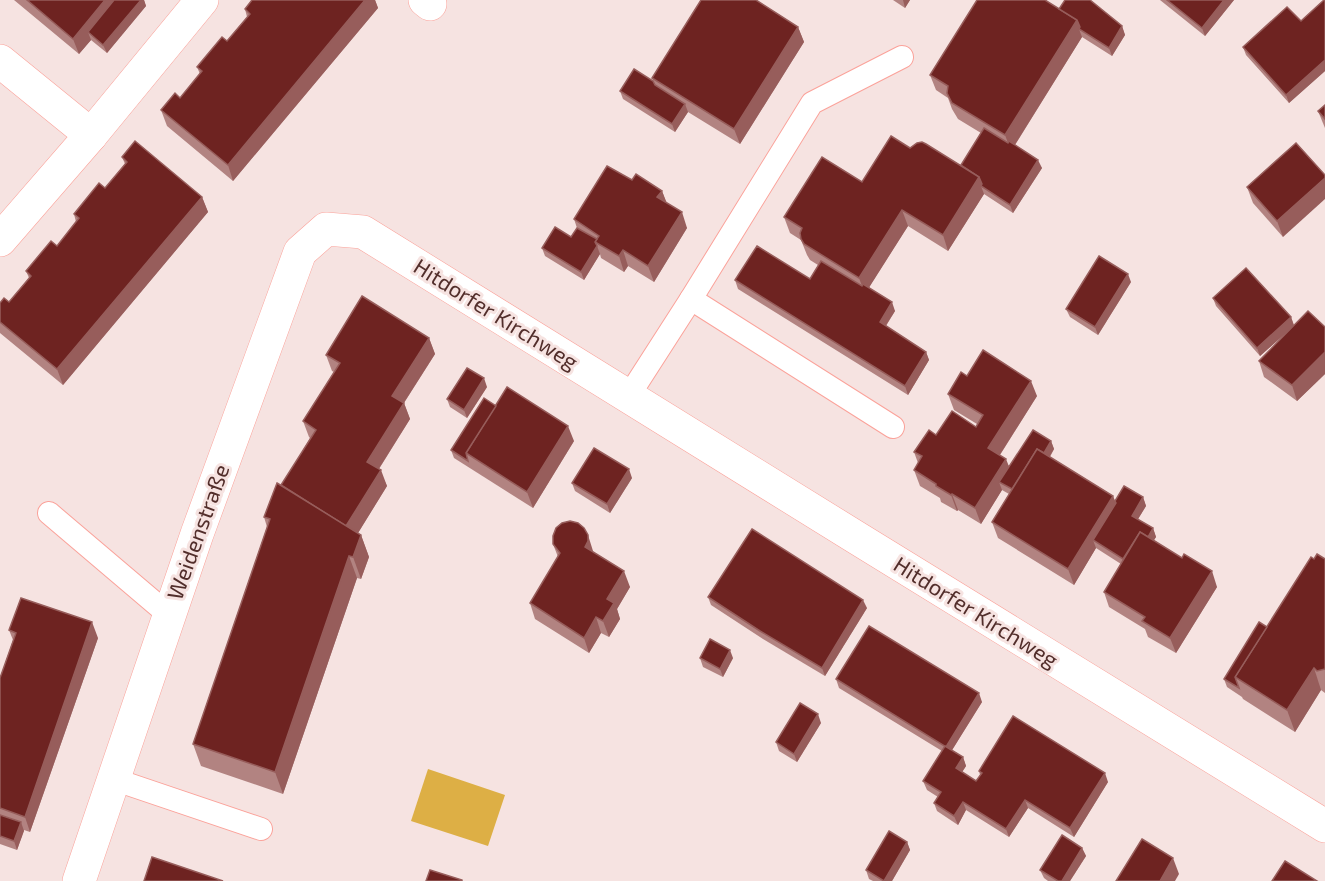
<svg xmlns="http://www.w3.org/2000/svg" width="1325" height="881" viewBox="0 0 1325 881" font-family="'Exo 2',sans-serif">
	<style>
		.green { fill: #ddaf45 }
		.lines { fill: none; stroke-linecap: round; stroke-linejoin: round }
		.lane-casing { stroke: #fba29a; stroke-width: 24 }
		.street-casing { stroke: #fba29a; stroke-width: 34 }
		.lane { stroke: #fff; stroke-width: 22 }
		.street { stroke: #fff; stroke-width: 33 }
		.wall { fill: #b28381 }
		.shaded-wall { fill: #975d5b }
		.building { fill: #6e2321; stroke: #975d5b; stroke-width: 1.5 }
		.labels { text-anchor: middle; stroke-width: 6; stroke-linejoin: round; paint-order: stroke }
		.street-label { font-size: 22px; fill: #522e2b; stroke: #f6e3e1 }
	</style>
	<rect width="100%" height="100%" fill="#f6e3e1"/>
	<path class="green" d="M428 769 505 795 488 846 411 821Z"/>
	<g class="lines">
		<defs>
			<g id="lane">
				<path d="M691 299 893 427"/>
				<path d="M628 397 691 299 812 103 902 57"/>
				<path d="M49 513 169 615"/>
				<path d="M113 779 261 829"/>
			</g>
			<g id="street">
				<path d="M425 0 430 4"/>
				<path d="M0 61 91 135 0 240"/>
				<path d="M91 135 202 0"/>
				<path d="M79 881 197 534 300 252 326 229 363 232 857 538 1325 826"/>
			</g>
		</defs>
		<use href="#lane" class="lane-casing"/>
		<use href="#street" class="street-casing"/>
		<use href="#lane" class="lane"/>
		<use href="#street" class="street"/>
	</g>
	<g class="wall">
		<path d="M14 0H144L146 6 107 53 91 40 79 54Z"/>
		<path d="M252 0H375L378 8 233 181 167 126 161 110 180 98 200 74 197 67 227 41 247 17 245 9Z"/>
		<path d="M893 0H910L905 8Z"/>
		<path d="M1160 0H1234L1205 36Z"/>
		<path d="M1325 0V71L1289 103 1246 55 1243 47 1301 21Z"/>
		<path d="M1059 9 1122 26 1125 35 1112 56 1082 37 1015 145 1042 168 1013 213 984 194 948 251 908 226 869 287 895 311 886 326 926 352 929 360 908 395 738 289 735 280 810 279 818 265 810 260 807 255 801 240 790 233 784 217 862 182 910 148 961 165 981 133 958 119 952 109 948 98 936 90 930 75Z"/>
		<path d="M798 27 804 42 740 144 688 112 675 132 623 99 620 91 653 81 652 78Z"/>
		<path d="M1325 105V128L1318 111Z"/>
		<path d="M1296 143 1283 237 1253 203 1247 187Z"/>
		<path d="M122 157 202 197 208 212 63 385 0 333V303L9 302 29 278 26 271 57 246 76 222 74 214 105 188 125 164Z"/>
		<path d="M632 180 662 191 666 202 687 228 654 282 628 266 624 272 601 258 600 254 584 280 545 256 542 248 571 237 577 228 574 219Z"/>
		<path d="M1131 282 1098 335 1070 317 1066 309Z"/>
		<path d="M1213 298 1291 317 1294 325 1325 327V374L1297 401 1264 377 1259 361 1287 332 1260 356 1216 306Z"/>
		<path d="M429 338 435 354 404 403 410 419 379 469 387 486 358 533 361 535 369 557 361 579 357 578 283 794 201 766 193 744 267 527 264 517 310 438 309 437 303 421 334 372 332 371 326 355Z"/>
		<path d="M967 376 1037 396 1000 455 1009 466 1051 441 1054 449 1050 457 1113 496 1115 501 1143 497 1146 506 1138 519 1153 528 1156 537 1154 540 1217 587 1176 653 1148 637 1145 629 1109 607 1104 592 1121 564 1096 548 1074 585 998 538 992 522 1009 494 1002 490 981 524 958 510 957 511 941 502 940 498 920 486 914 470 918 463 914 452 936 435 976 427 977 424 954 410 948 394Z"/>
		<path d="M487 387 467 418 450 407 447 399Z"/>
		<path d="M574 441 533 508 454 458 451 450Z"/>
		<path d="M632 478 610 513 575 491 572 483Z"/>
		<path d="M553 544 593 551V552L630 587 617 609 620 619 609 637 601 633 589 653 535 619 530 603 558 557Z"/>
		<path d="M1314 559H1325V693L1321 690 1295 732 1243 699 1242 697 1227 687 1224 679 1267 627Z"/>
		<path d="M708 597 867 608 825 676 763 639 711 605Z"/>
		<path d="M9 630 98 638 30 832 24 830 17 850 0 844V678L13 640Z"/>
		<path d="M700 658H733L723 677 703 667Z"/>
		<path d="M836 679 982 702 952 750 963 757 966 766 962 772 976 781 980 775 979 771 1108 782 1074 837 1028 808 1009 837 966 810 958 825 937 811 934 803 938 797 927 790 923 781 942 751 839 688Z"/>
		<path d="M821 723 797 762 779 751 776 742Z"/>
		<path d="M907 842 910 850 892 881H873L869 879 866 870Z"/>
		<path d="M1082 848 1086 856 1070 881H1048L1044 878 1040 870Z"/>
	</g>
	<g class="shaded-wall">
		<path d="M105 0H124L88 32 91 40 79 54 73 39Z"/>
		<path d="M141 0H144L146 6 107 53 103 45Z"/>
		<path d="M365 0H375L378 8 233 181 228 165Z"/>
		<path d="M903 0H910L905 8Z"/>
		<path d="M1224 0H1234L1205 36 1202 28Z"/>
		<path d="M1077 20 1081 31 1079 29 1082 37 1011 151 1005 135Z"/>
		<path d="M1122 26 1125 35 1112 56 1109 48Z"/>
		<path d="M798 27 804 42 740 144 734 129Z"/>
		<path d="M1325 60V71L1289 103 1286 95Z"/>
		<path d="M685 104 688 112 675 132 672 124Z"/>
		<path d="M1038 160 1042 168 1013 213 1010 205Z"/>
		<path d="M979 177 983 187 981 186 984 194 948 251 943 235Z"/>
		<path d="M1325 178V199L1283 237 1277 221Z"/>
		<path d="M662 191 668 206 657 197Z"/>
		<path d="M202 197 208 212 63 385 57 369Z"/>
		<path d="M902 210 908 226 865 294 859 278Z"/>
		<path d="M682 212 687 228 654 282 648 266Z"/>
		<path d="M597 246 600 254 584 280 581 272Z"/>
		<path d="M623 250 628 266 624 272 619 256Z"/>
		<path d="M1128 274 1131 282 1098 335 1095 327Z"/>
		<path d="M892 302 895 311 883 330 880 322Z"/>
		<path d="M1291 317 1294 326 1260 356 1257 348Z"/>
		<path d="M429 338 435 354 398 412 392 396Z"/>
		<path d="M926 352 929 360 908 395 905 386Z"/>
		<path d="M1325 352V374L1297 401 1292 385Z"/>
		<path d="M484 378 487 387 467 418 464 410Z"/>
		<path d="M1031 381 1037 396 994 464 988 448Z"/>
		<path d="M404 403 410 419 373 478 367 462Z"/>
		<path d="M568 426 574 441 533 508 527 492Z"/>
		<path d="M1051 441 1054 449 1044 466 1041 457Z"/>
		<path d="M1006 459 1012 474 999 482 1002 490 981 524 975 508Z"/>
		<path d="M629 469 632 478 610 513 607 504Z"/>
		<path d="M381 470 387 486 350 546 344 530Z"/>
		<path d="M952 494 958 510 957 511 951 495Z"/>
		<path d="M1113 496 1119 511 1093 540 1096 548 1074 585 1068 569Z"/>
		<path d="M1143 497 1146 506 1135 524 1132 516Z"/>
		<path d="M1153 528 1156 537 1150 546 1147 537Z"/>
		<path d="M361 535 369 557 361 579 353 557Z"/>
		<path d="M588 535 593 551V557L585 547Z"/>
		<path d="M349 556 357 578 283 794 275 772Z"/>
		<path d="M624 571 630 587 617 609 620 619 609 637 603 621 607 599Z"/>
		<path d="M1212 571 1217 587 1176 653 1170 638Z"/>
		<path d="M863 600 867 608 825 676 822 668Z"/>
		<path d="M596 617 601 633 589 653 584 638Z"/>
		<path d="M92 622 98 638 30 832 25 817Z"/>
		<path d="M730 650 733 658 723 677 720 669Z"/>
		<path d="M1314 668 1321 690 1295 732 1287 710Z"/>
		<path d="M979 693 982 702 949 755 946 747Z"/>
		<path d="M818 714 821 723 797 762 794 754Z"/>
		<path d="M963 757 966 766 959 777 956 768Z"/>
		<path d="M1105 773 1108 782 1074 837 1070 828Z"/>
		<path d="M1025 800 1028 808 1009 837 1006 829Z"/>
		<path d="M963 802 966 810 958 825 954 816Z"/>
		<path d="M21 822 24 831 17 850 14 841Z"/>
		<path d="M907 842 910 850 892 881H884Z"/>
		<path d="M1082 848 1086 856 1070 881H1062Z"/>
		<path d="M1173 858 1179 874 1175 881H1160Z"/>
	</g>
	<g class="building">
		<path d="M27 0H105L73 39Z"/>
		<path d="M114 0H141L103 45 88 32Z"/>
		<path d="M252 0H365L228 165 161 110 175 93 180 98 202 71 197 67 222 37 227 41 250 14 245 9Z"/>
		<path d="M701 0H756L798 27 734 129 652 78Z"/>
		<path d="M977 0H1045L1077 20 1005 135 952 103 947 93 948 86 930 75Z"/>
		<path d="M1065 0H1090L1122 26 1109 48 1079 29 1080 27 1077 20 1059 9Z"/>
		<path d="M1167 0H1224L1202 28Z"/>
		<path d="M1324 0H1325V60L1286 95 1243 47 1287 7 1301 21Z"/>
		<path d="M634 69 653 81 655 85 685 104 672 124 620 91Z"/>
		<path d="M1325 105V119L1318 111Z"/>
		<path d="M984 128 1008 143 1009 141 1038 160 1010 205 981 186 982 184 979 177 961 165Z"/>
		<path d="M891 136 910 148 917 143 922 142 926 144 979 177 943 235 902 210 859 278 804 244 801 239 800 233 802 228 784 217 822 157 862 182Z"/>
		<path d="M135 141 202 197 57 369 0 322V303L4 298 9 302 31 276 26 271 51 241 57 246 79 218 74 214 99 183 105 188 127 162 122 157Z"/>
		<path d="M1296 143 1325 175V178L1277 221 1247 187Z"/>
		<path d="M607 166 632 180 636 174 662 191 657 197 682 212 648 266 623 250 619 256 595 242 599 236 574 219Z"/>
		<path d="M555 227 571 237 577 228 597 239 595 242 597 246 581 272 542 248Z"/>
		<path d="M757 246 810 279 821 261 862 286 863 284 892 302 880 322 926 352 905 386 735 280Z"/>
		<path d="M1099 256 1128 274 1095 327 1066 309Z"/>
		<path d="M1246 268 1291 317 1257 348 1213 298Z"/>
		<path d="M362 296 429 338 392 396 404 403 367 462 381 470 346 526 281 485 316 430 303 421 340 363 326 355Z"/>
		<path d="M1308 311 1325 327V352L1292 385 1259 361Z"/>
		<path d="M983 350 1031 381 988 448 1006 459 975 508 952 494 951 495 936 486V484L914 470 922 456 914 452 929 430 936 435 952 411 976 427 983 415 948 394 961 372 967 376Z"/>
		<path d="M467 368 484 378 464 410 447 399Z"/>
		<path d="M507 387 568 426 527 492 466 453Z"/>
		<path d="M484 398 496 406 466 453 468 461 451 450Z"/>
		<path d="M1033 430 1051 441 1044 453 1037 449 1012 489 999 482Z"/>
		<path d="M594 448 629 469 607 504 572 483Z"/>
		<path d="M1037 449 1113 496 1068 569 992 522Z"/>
		<path d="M277 483 361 535 353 557 349 556 275 772 193 744 270 519 264 517Z"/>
		<path d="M1124 486 1143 497 1132 516 1153 528 1148 537 1140 532 1123 559 1093 540 1116 503 1115 501Z"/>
		<path d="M570 521 578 523 584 528 588 535V541L585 547 624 571 607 599 614 603 603 621 596 617 584 638 530 603 560 553 553 544V536L556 528 562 523Z"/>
		<path d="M752 529 863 600 822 668 760 631 708 597Z"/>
		<path d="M1140 532 1182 558 1184 554 1212 571 1170 638 1142 621 1145 617 1104 592Z"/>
		<path d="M1317 554 1325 559V669L1317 671 1314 668 1287 710 1235 677 1311 557 1314 559Z"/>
		<path d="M21 598 92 622 25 817 0 808V678L16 633 9 630Z"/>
		<path d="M1259 622 1267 627 1235 677 1239 688 1224 679Z"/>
		<path d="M869 626 979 693 946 747 836 679Z"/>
		<path d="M710 639 730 650 720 669 700 658Z"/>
		<path d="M800 703 818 714 794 754 776 742Z"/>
		<path d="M1013 716 1105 773 1070 828 1025 800 1006 829 963 802 954 816 934 803 941 792 923 781 945 746 963 757 956 768 976 781 982 773 979 771Z"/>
		<path d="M0 815 21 822 14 841 0 836Z"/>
		<path d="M889 831 907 842 884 881 866 870Z"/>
		<path d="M1062 835 1082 848 1062 881H1058L1040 870Z"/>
		<path d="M1142 839 1173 858 1160 881H1116Z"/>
		<path d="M152 857 223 881H144Z"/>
		<path d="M1285 861 1317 881H1272Z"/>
		<path d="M430 870 462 880V881H426Z"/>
	</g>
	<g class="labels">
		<g class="street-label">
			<text transform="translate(496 314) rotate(32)" y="8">Hitdorfer Kirchweg</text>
			<text transform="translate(198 532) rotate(-70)" y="8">Weidenstraße</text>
			<text transform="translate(976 612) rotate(32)" y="8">Hitdorfer Kirchweg</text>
		</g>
	</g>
</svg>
